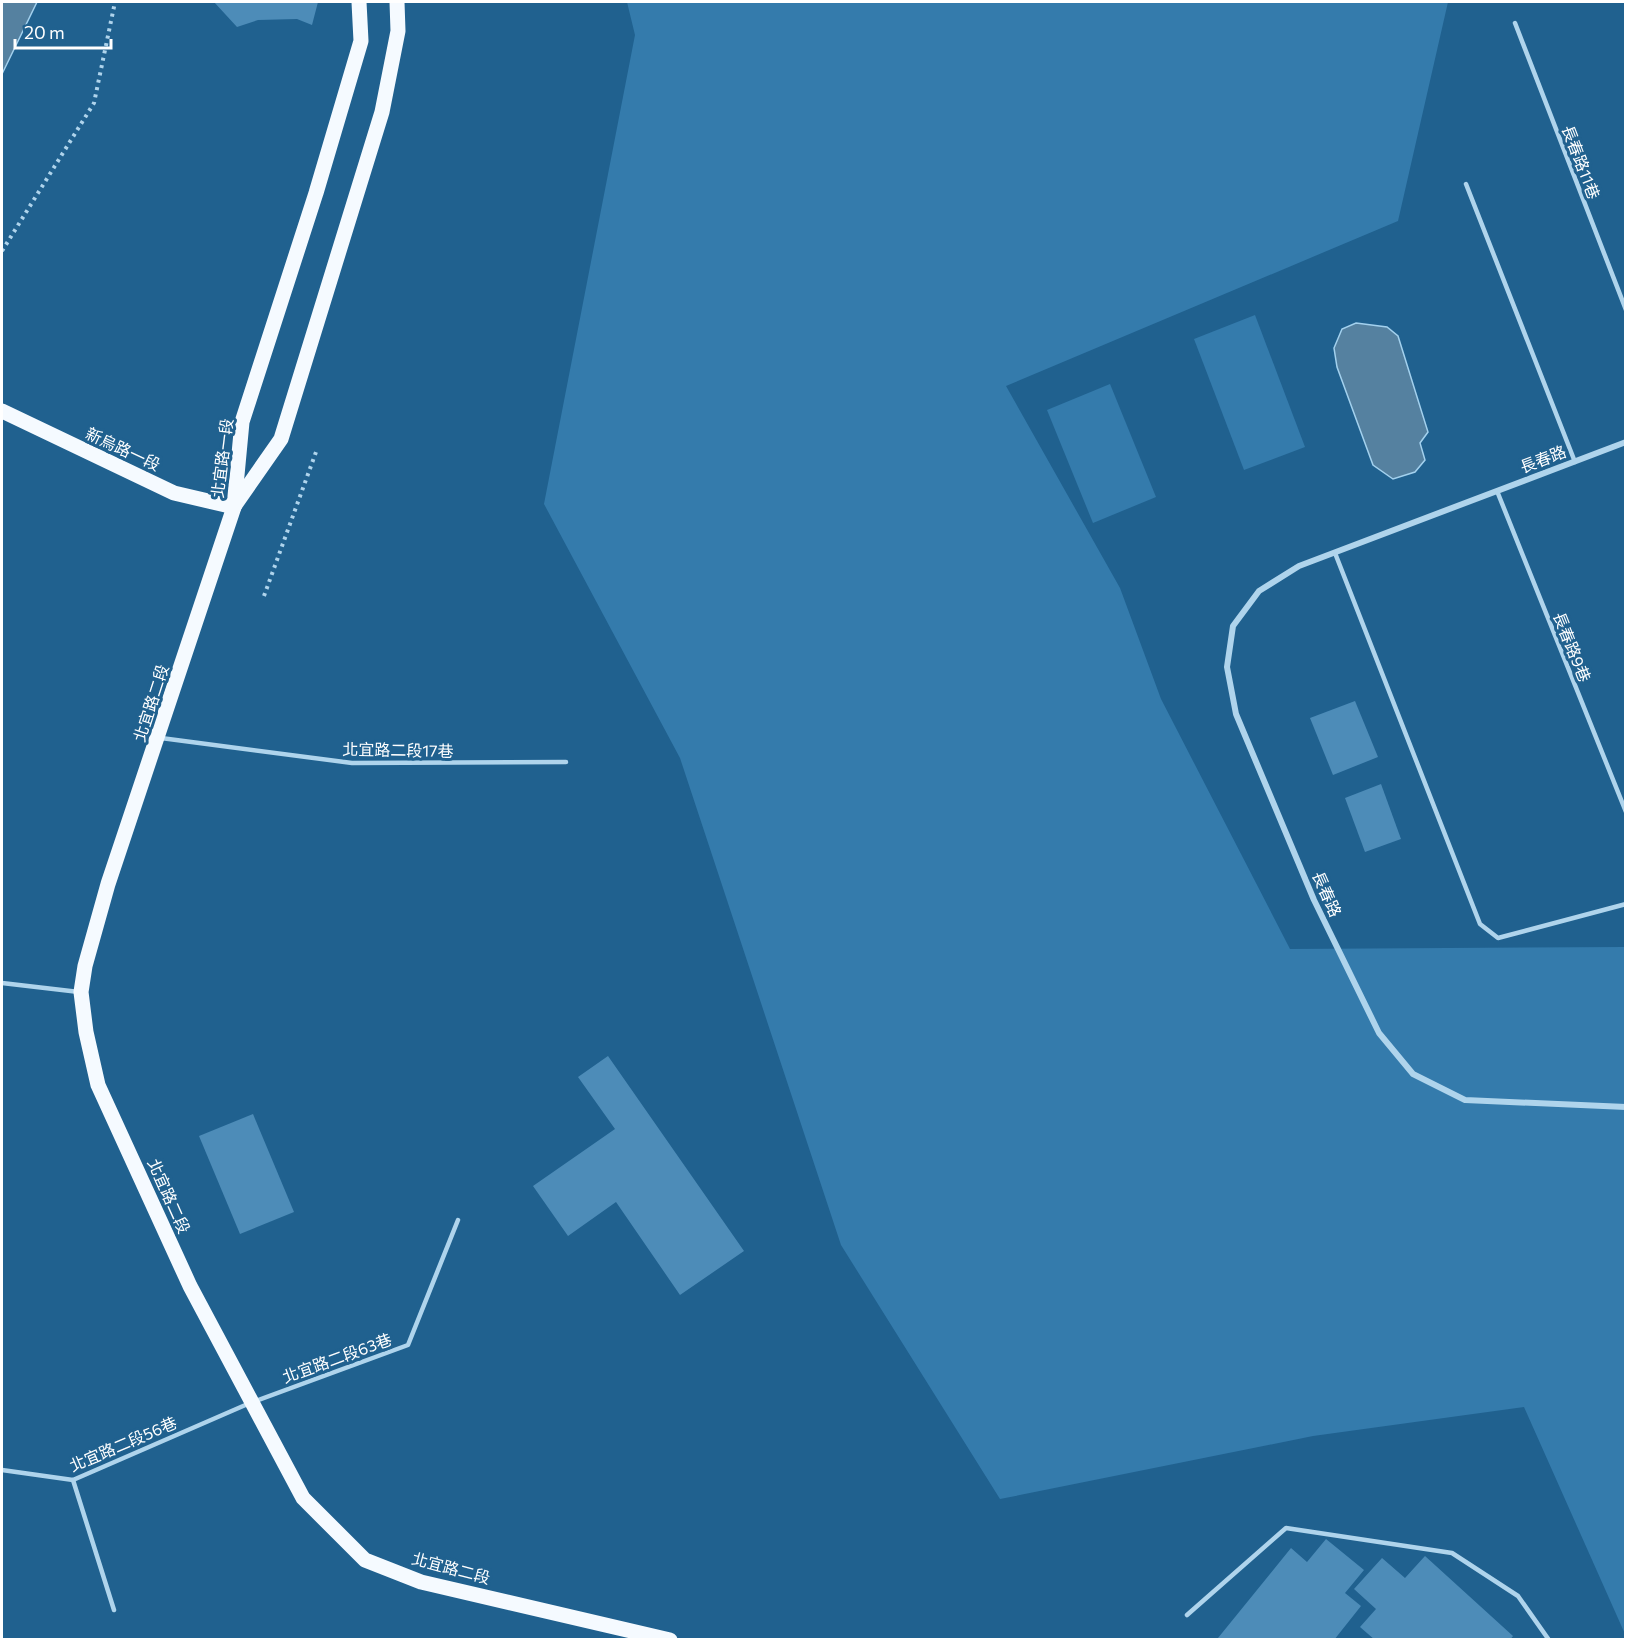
<svg xmlns="http://www.w3.org/2000/svg" width="1627" height="1641" viewBox="0 0 1627 1641" font-family="Commissioner,'Noto Sans TC',sans-serif">
	<style>
		.green { fill: #347bac }
		.water { fill: #5581a0; stroke: #a3d1ee; stroke-width: 1.5 }
		.building { fill: #4d8cb8 }
		.lines { fill: none; stroke-linecap: round; stroke-linejoin: round }
		.path { stroke: #afd4ec; stroke-width: 4; stroke-dasharray: 3 4.5; stroke-linecap: butt }
		.lane { stroke: #afd4ec; stroke-width: 4.5 }
		.street { stroke: #afd4ec; stroke-width: 6 }
		.primary { stroke: #f5faff; stroke-width: 15 }
		.labels { text-anchor: middle; stroke-width: 6; stroke-linejoin: round; paint-order: stroke }
		.street-label { font-size: 16px; fill: #fff; stroke: #20618f }
	</style>
	<rect width="100%" height="100%" fill="#20618f"/>
	<g class="green">
		<path d="M627 2H1448L1398 221 1006 386 1120 588 1161 699 1290 949 1625 947V1634L1524 1407 1313 1436 1000 1499 841 1245 680 758 544 504 635 35Z"/>
		<path d="M1255 315 1305 447 1244 470 1194 339Z"/>
		<path d="M1110 384 1156 497 1093 523 1047 410Z"/>
	</g>
	<g class="water">
		<path d="M2 2H37L2 74Z"/>
		<path d="M1356 323 1387 327 1398 336 1428 432 1420 443 1425 460 1415 472 1393 479 1373 465 1337 367 1334 348 1342 329Z"/>
	</g>
	<g class="building">
		<path d="M214 2H318L312 25 297 19 258 20 237 27Z"/>
		<path d="M1355 701 1378 757 1333 775 1310 718Z"/>
		<path d="M1381 784 1401 839 1365 852 1345 798Z"/>
		<path d="M608 1056 744 1251 680 1295 616 1202 568 1236 533 1186 615 1129 578 1077Z"/>
		<path d="M253 1114 294 1212 240 1234 199 1136Z"/>
		<path d="M1326 1539 1364 1570 1345 1593 1361 1606 1334 1640 1218 1638 1291 1548 1307 1562Z"/>
		<path d="M1425 1556 1513 1636 1510 1640H1375L1360 1627 1376 1609 1354 1589 1382 1558 1405 1578Z"/>
	</g>
	<g class="lines">
		<g class="path">
			<path d="M2 251 94 103 115 2"/>
			<path d="M264 596 316 452"/>
		</g>
		<g class="lane">
			<path d="M1515 23 1626 310"/>
			<path d="M1466 184 1575 462"/>
			<path d="M1497 491 1626 812"/>
			<path d="M1335 553 1480 924 1498 938 1626 904"/>
			<path d="M161 738 352 763 566 762"/>
			<path d="M2 983 79 992"/>
			<path d="M2 1470 73 1480 250 1403 408 1345 458 1220"/>
			<path d="M73 1480 114 1610"/>
			<path d="M1187 1615 1286 1528 1452 1553 1518 1596 1549 1640"/>
		</g>
		<path class="street" d="M1626 442 1299 566 1259 591 1233 626 1227 667 1236 714 1314 900 1379 1033 1413 1074 1465 1100 1626 1107"/>
		<g class="primary">
			<path d="M359 2 361 41 316 193 242 422 234 507 108 884 85 966 81 992 86 1032 98 1085 190 1286 303 1498 365 1560 421 1582 670 1640"/>
			<path d="M2 411 174 493 234 507"/>
			<path d="M235 505 281 439 382 112 398 31 397 2"/>
		</g>
	</g>
	<g class="labels">
		<g class="street-label">
			<text transform="translate(1581 162) rotate(69)" y="6">長春路11巷</text>
			<text transform="translate(123 449) rotate(25)" y="6">新烏路一段</text>
			<text transform="translate(222 458) rotate(-83)" y="6">北宜路一段</text>
			<text transform="translate(1543 459) rotate(-21)" y="6">長春路</text>
			<text transform="translate(1572 647) rotate(68)" y="6">長春路9巷</text>
			<text transform="translate(151 703) rotate(-72)" y="6">北宜路二段</text>
			<text transform="translate(398 750) rotate(1)" y="6">北宜路二段17巷</text>
			<text transform="translate(1327 894) rotate(66)" y="6">長春路</text>
			<text transform="translate(169 1196) rotate(66)" y="6">北宜路二段</text>
			<text transform="translate(337 1358) rotate(-20)" y="6">北宜路二段63巷</text>
			<text transform="translate(123 1444) rotate(-23)" y="6">北宜路二段56巷</text>
			<text transform="translate(451 1568) rotate(15)" y="6">北宜路二段</text>
		</g>
	</g>
	<rect width="1627" height="1641" fill="none" stroke="#ffffff" stroke-width="6"/>
	<path d="M15 39v9h96v-9" fill="none" stroke="#ffffff" stroke-width="3"/>
	<text x="24" y="39" font-size="18" fill="#ffffff" stroke="#20618f" stroke-width="4.5" paint-order="stroke">20 m</text>
</svg>
